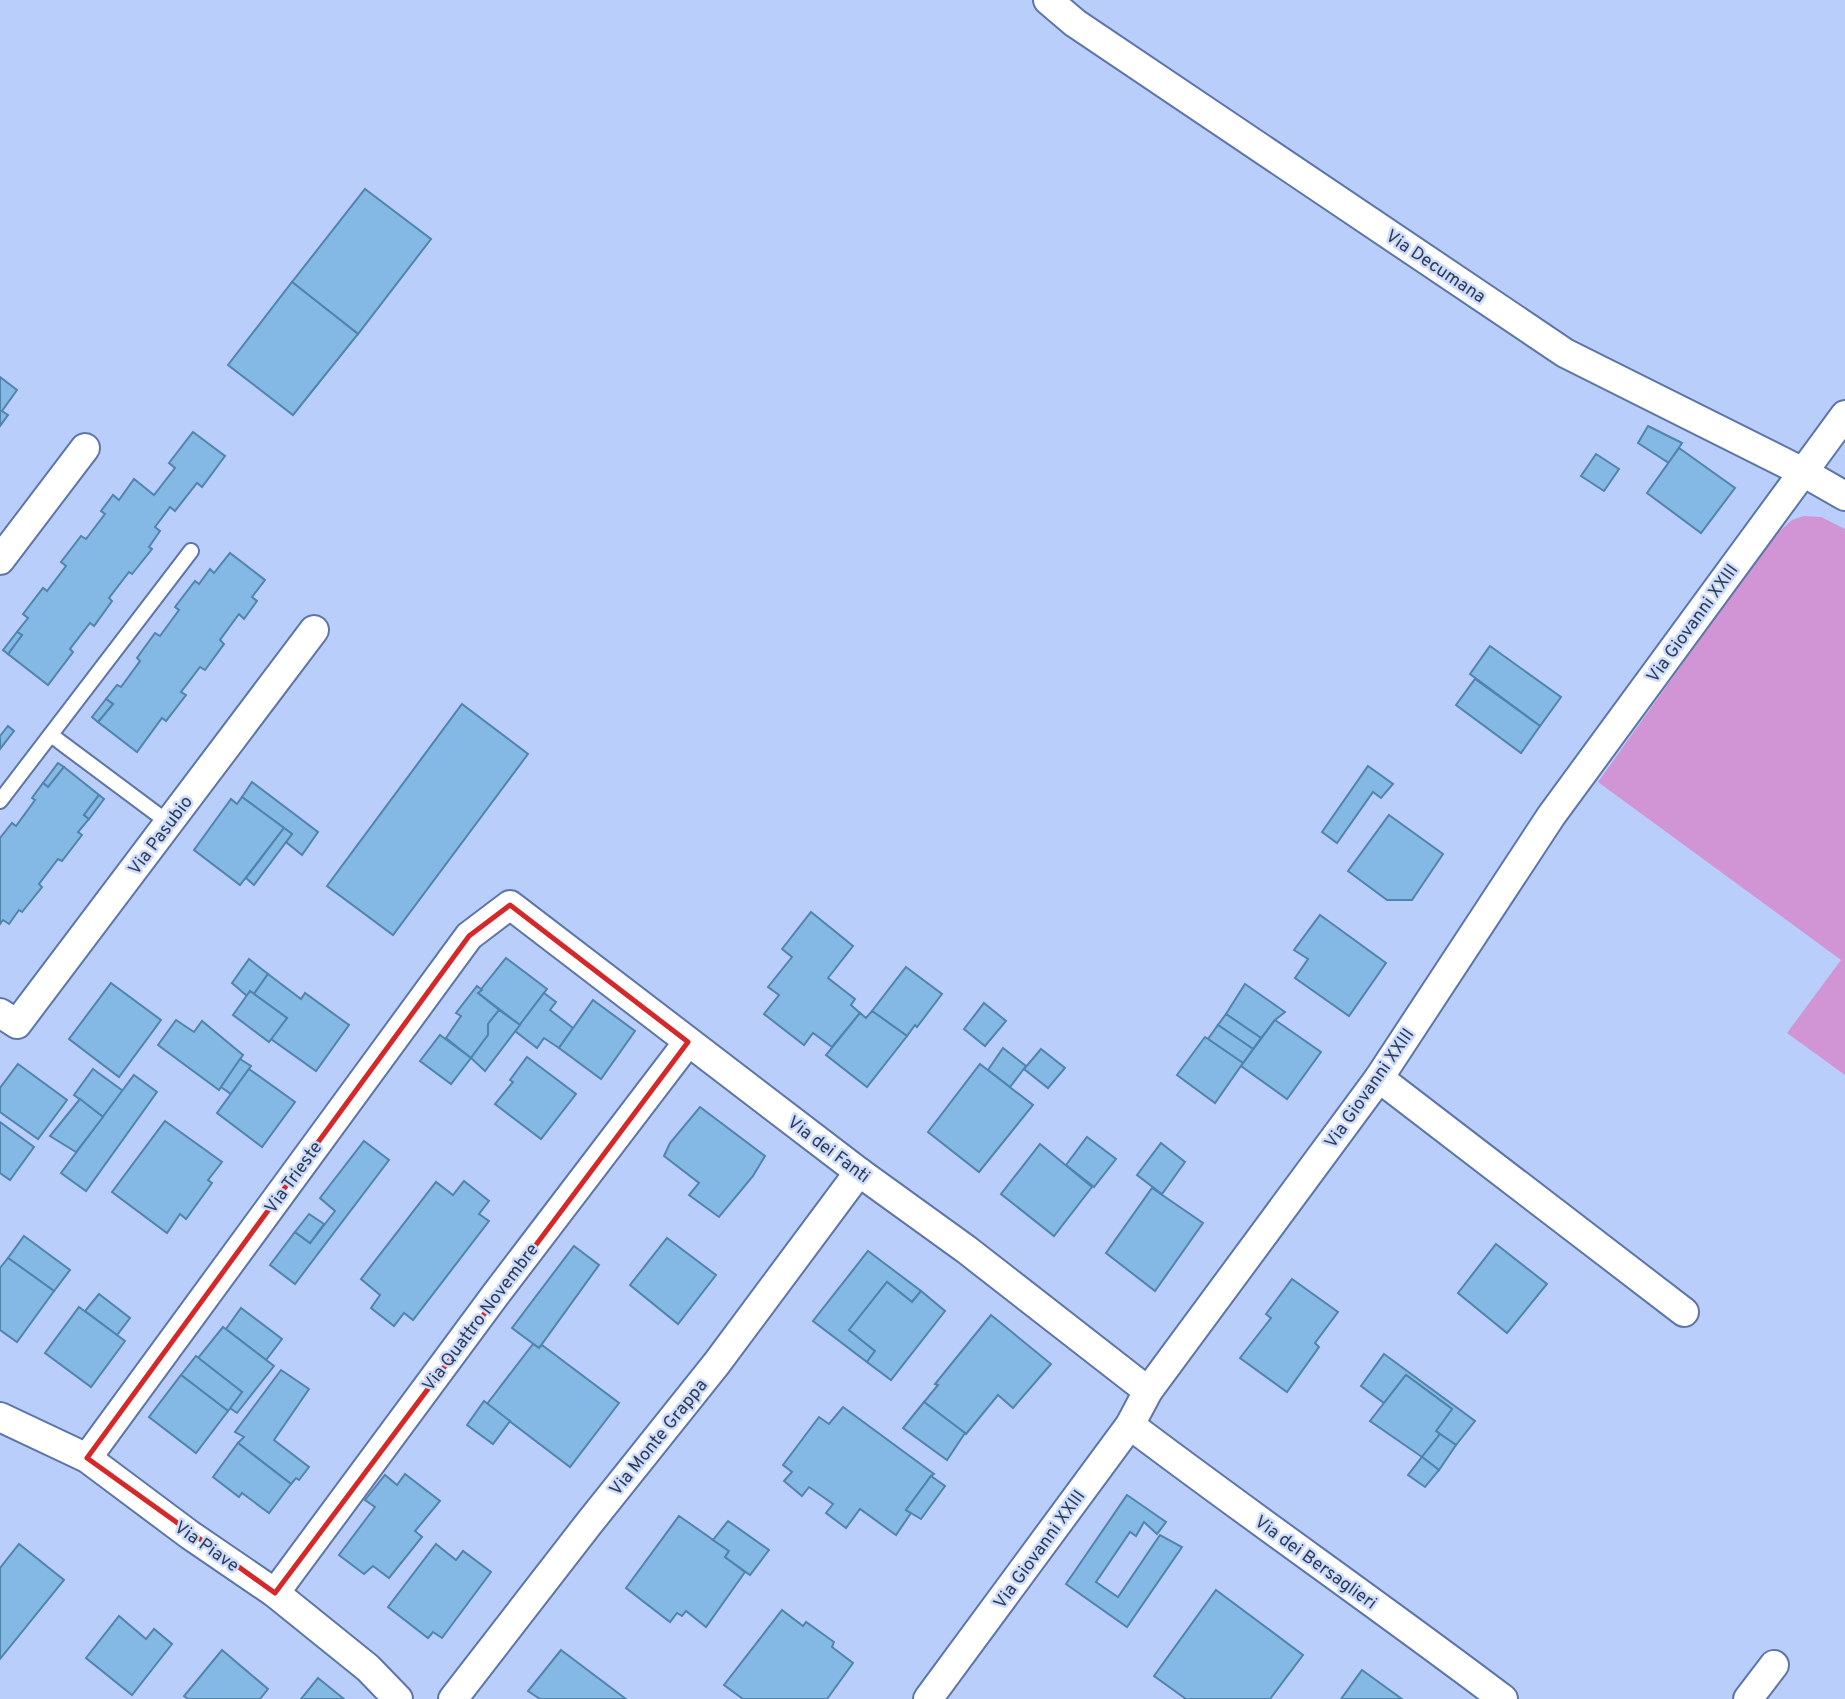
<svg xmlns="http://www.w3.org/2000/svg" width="1845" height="1699" viewBox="0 0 1845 1699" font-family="Overpass,sans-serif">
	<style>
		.green { fill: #d195d5 }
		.building { fill: #85b9e5; stroke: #5184ad; stroke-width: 2 }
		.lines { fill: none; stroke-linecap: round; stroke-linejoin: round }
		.lane-casing { stroke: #5d75a8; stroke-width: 18 }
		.street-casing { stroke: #5d75a8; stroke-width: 32 }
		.lane { stroke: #fff; stroke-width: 14 }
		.street { stroke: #fff; stroke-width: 28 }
		.marked { fill: none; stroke: #d62828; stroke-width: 5; stroke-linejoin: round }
		.labels { text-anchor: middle; stroke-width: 5; stroke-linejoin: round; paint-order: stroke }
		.street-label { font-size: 18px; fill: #303b51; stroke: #cbdcfe }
	</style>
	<rect width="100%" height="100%" fill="#b9cefb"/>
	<path class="green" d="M1804 516 1821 517 1845 529V1075L1787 1033 1841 960 1598 782 1773 537 1792 520Z"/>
	<g class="building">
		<path d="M365 189 431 239 358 334 292 282Z"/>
		<path d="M292 282 358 334 293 415 228 365Z"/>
		<path d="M0 377 17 390 2 411 8 415 0 426Z"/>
		<path d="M1648 426 1682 443 1669 463 1638 443Z"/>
		<path d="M193 432 225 456 202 487 197 483 175 511 170 507 155 527 160 531 149 547 152 549 132 574 129 572 109 598 112 601 94 626 90 623 70 649 73 652 48 685 8 654 22 635 17 632 28 618 23 614 43 588 47 591 66 566 61 562 81 536 86 539 105 514 101 511 113 495 119 500 134 479 154 495 175 468 169 463Z"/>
		<path d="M1679 448 1735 488 1701 533 1647 493Z"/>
		<path d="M1596 454 1619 469 1604 491 1581 476Z"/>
		<path d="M230 553 265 580 252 597 257 601 244 619 239 614 220 640 224 644 205 670 200 667 181 692 186 695 166 721 162 718 137 752 98 722 113 704 106 699 117 685 121 687 140 661 137 658 155 633 160 636 179 610 175 607 195 581 199 584 210 569 214 573Z"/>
		<path d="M17 632 22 635 8 654 3 650Z"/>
		<path d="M1490 646 1561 697 1540 726 1470 674Z"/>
		<path d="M1475 679 1540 726 1521 753 1456 705Z"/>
		<path d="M106 699 113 704 98 722 92 717Z"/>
		<path d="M462 704 528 754 393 935 327 886Z"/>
		<path d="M8 726 14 731 0 749V736Z"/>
		<path d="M58 763 64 767 48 787 43 783Z"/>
		<path d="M1368 766 1393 784 1381 798 1373 792 1337 843 1322 832Z"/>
		<path d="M64 767 99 795 84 815 89 819 78 832 82 835 62 861 58 859 39 884 42 887 22 912 19 910 9 924 3 920 0 924V838L12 823 16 826 35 800 32 798 43 783 48 787Z"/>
		<path d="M252 782 318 832 302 855 286 842 292 834 242 797Z"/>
		<path d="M99 795 104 799 89 819 84 815Z"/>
		<path d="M242 797 284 828 240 885 194 850 231 799 237 804Z"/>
		<path d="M1389 815 1443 854 1412 900H1387L1348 871Z"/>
		<path d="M284 828 292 834 254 885 246 878Z"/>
		<path d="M811 912 853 946 828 978 855 999 851 1005 860 1013 832 1047 813 1033 804 1045 764 1014 779 995 768 987 792 957 782 949Z"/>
		<path d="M1320 915 1386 963 1349 1016 1295 978 1308 959 1294 950Z"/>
		<path d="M506 958 547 989 520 1025 478 993Z"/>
		<path d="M249 959 268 974 254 994 250 991 247 996 232 983Z"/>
		<path d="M906 967 942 994 917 1027 915 1025 907 1036 872 1011Z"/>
		<path d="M268 974 301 999 305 993 349 1025 316 1071 271 1039 287 1018 254 994Z"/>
		<path d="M111 983 161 1020 119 1077 69 1039Z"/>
		<path d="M1245 984 1285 1012 1275 1020 1261 1038 1226 1014Z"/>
		<path d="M477 986 482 990 478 993 499 1010 488 1024V1035L471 1058 446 1038 461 1016 456 1013Z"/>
		<path d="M250 991 287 1018 269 1042 233 1015Z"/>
		<path d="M544 993 556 1002 550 1010 573 1028 559 1048 544 1038 537 1048 515 1031Z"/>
		<path d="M593 1000 635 1031 601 1079 559 1048Z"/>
		<path d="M984 1003 1006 1021 985 1046 964 1029Z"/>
		<path d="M499 1010 520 1025 485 1071 471 1058 488 1035V1024Z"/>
		<path d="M872 1011 907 1036 867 1087 826 1055 860 1013 866 1018Z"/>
		<path d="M1226 1014 1261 1038 1253 1049 1218 1025Z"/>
		<path d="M176 1020 194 1032 202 1021 243 1055 219 1090 158 1045Z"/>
		<path d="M1275 1020 1321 1052 1287 1099 1241 1066Z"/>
		<path d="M1218 1025 1253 1049 1243 1063 1208 1039Z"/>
		<path d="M440 1035 471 1058 451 1084 420 1061Z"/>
		<path d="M1205 1037 1243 1063 1215 1103 1177 1075Z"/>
		<path d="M1003 1048 1026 1066 1010 1087 988 1070Z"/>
		<path d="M1041 1049 1065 1068 1048 1088 1024 1069Z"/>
		<path d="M527 1057 576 1094 541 1139 495 1104 513 1082 510 1080Z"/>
		<path d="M240 1059 251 1066 231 1094 221 1087Z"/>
		<path d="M18 1064 67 1100 38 1139 0 1112V1088Z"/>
		<path d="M980 1064 1033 1105 979 1172 928 1132Z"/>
		<path d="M93 1069 123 1091 103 1117 74 1095Z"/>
		<path d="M249 1069 295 1102 262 1147 217 1113Z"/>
		<path d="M134 1075 157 1092 86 1191 61 1173Z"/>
		<path d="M80 1099 103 1117 76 1152 50 1136Z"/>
		<path d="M700 1107 765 1156 753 1176 719 1217 689 1195 699 1183 664 1156 670 1143Z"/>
		<path d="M165 1121 222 1162 208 1180 212 1183 186 1219 180 1214 167 1233 112 1192Z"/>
		<path d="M0 1122 34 1147 10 1180 0 1173Z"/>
		<path d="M1087 1137 1116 1159 1094 1187 1066 1165Z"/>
		<path d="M364 1141 389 1160 295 1284 270 1265 295 1232 310 1243 335 1211 320 1198Z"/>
		<path d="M1161 1143 1185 1162 1162 1194 1137 1175Z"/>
		<path d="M1040 1144 1092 1187 1054 1236 1001 1194Z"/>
		<path d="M464 1181 489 1201 479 1214 489 1221 413 1320 404 1313 394 1326 371 1308 380 1295 361 1279 436 1182 453 1195Z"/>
		<path d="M1152 1188 1203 1223 1155 1291 1106 1253Z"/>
		<path d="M309 1214 324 1224 310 1243 295 1232Z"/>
		<path d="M24 1236 70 1270 54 1291 8 1258Z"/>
		<path d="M667 1238 716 1275 678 1324 630 1285Z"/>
		<path d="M1496 1244 1547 1284 1507 1333 1458 1293Z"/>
		<path d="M574 1246 599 1265 539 1348 512 1328Z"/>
		<path d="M868 1251 921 1291 912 1302 887 1282 849 1330 875 1351 867 1362 813 1321Z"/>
		<path d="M8 1258 54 1291 17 1342 0 1330V1268Z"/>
		<path d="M1292 1279 1338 1312 1315 1343 1319 1347 1287 1392 1240 1358 1271 1318 1266 1314Z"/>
		<path d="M887 1282 912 1302 921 1291 945 1311 891 1380 867 1362 875 1351 849 1330Z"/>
		<path d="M99 1294 130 1318 117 1335 85 1311Z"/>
		<path d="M79 1307 125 1341 91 1387 45 1353Z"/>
		<path d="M241 1308 282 1339 266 1360 226 1329Z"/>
		<path d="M991 1315 1051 1364 1013 1408 998 1395 966 1434 924 1402 938 1385 935 1384Z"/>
		<path d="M223 1327 274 1366 237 1413 230 1408 242 1392 198 1358Z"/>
		<path d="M533 1344 539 1348 542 1345 619 1403 570 1467 487 1404Z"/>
		<path d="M1384 1354 1475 1421 1456 1445 1436 1431 1452 1409 1406 1375 1384 1403 1361 1386Z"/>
		<path d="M196 1356 242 1392 228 1411 181 1375Z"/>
		<path d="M281 1370 309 1389 274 1440 309 1467 299 1480 296 1478 291 1484 238 1443 244 1437 235 1432Z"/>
		<path d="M181 1375 228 1411 196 1453 149 1417Z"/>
		<path d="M1406 1375 1452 1409 1436 1431 1440 1434 1422 1457 1370 1421Z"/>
		<path d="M484 1401 510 1421 493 1444 467 1425Z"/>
		<path d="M924 1402 965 1433 947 1460 903 1428Z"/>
		<path d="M843 1407 934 1474 931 1476 906 1510 911 1513 896 1535 860 1509 846 1528 826 1513 833 1504 809 1487 802 1496 784 1481 792 1472 783 1465 819 1417 829 1424Z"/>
		<path d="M1440 1434 1456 1445 1439 1470 1422 1457Z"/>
		<path d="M238 1443 291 1484 269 1513 242 1493 239 1497 213 1477Z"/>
		<path d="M1422 1457 1439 1470 1425 1487 1408 1475Z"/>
		<path d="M405 1474 440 1501 415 1531 422 1537 389 1578 373 1566 364 1574 339 1555 375 1507 365 1500 385 1475 397 1485Z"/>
		<path d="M931 1476 945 1486 921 1519 906 1510Z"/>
		<path d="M1127 1495 1166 1522 1157 1534 1144 1522 1136 1536 1130 1532 1096 1582 1118 1597 1160 1535 1182 1547 1127 1627 1066 1584Z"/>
		<path d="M679 1516 729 1551 725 1557 745 1572 706 1627 686 1611 682 1616 677 1613 670 1622 626 1588Z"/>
		<path d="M728 1521 769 1550 750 1575 725 1557 729 1551 713 1540Z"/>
		<path d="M19 1544 64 1580 0 1659V1568Z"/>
		<path d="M436 1544 456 1560 463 1551 491 1572 442 1638 433 1632 428 1638 388 1607Z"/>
		<path d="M1216 1590 1303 1655 1270 1699H1186L1154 1676Z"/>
		<path d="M782 1610 803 1626 806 1622 834 1642 832 1647 853 1663 827 1699H743L724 1685Z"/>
		<path d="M119 1616 146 1639 154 1629 172 1644 132 1695 86 1658Z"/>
		<path d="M222 1650 268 1689 260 1699H188L184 1696Z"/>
		<path d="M561 1650 626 1699H540L528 1691Z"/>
		<path d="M1362 1670 1402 1699H1341Z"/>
		<path d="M318 1678 344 1699H301Z"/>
	</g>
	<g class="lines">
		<defs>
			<g id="lane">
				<path d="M51 735 169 823"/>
				<path d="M0 801 191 551"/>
			</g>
			<g id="street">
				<path d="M1048 0 1075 23 1565 353 1803 472 1845 496"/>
				<path d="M0 560 85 448"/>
				<path d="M0 1013 17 1024 314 630"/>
				<path d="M1379 1078 1684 1312"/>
				<path d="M0 1417 87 1458 190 1535 275 1593 368 1668 398 1699"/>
				<path d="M1130 1425C1253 1518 1380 1606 1503 1699"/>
				<path d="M87 1458 469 936 510 905 859 1172 967 1250 1148 1391"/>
				<path d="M275 1593 496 1294 688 1042"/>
				<path d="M453 1699 590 1522 717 1363 859 1172"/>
				<path d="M928 1699 1130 1425 1148 1391 1379 1078 1551 816 1845 415"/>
				<path d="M1748 1699 1774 1665"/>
			</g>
		</defs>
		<use href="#lane" class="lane-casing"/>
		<use href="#street" class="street-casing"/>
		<use href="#lane" class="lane"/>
		<use href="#street" class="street"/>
	</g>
	<path class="marked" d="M510 905 688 1042 275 1593 87 1458 469 936Z"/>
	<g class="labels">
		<g class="street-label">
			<text transform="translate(1436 266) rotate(34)" y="6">Via Decumana</text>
			<text transform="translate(1692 623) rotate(-54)" y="6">Via Giovanni XXIII</text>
			<text transform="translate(160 835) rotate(-53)" y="6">Via Pasubio</text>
			<text transform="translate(1369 1088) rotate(-55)" y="6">Via Giovanni XXIII</text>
			<text transform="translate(829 1149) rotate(37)" y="6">Via dei Fanti</text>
			<text transform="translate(293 1177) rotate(-54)" y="6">Via Trieste</text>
			<text transform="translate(480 1317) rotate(-53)" y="6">Via Quattro Novembre</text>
			<text transform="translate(658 1437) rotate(-51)" y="6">Via Monte Grappa</text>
			<text transform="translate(207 1546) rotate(35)" y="6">Via Piave</text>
			<text transform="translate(1039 1549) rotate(-54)" y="6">Via Giovanni XXIII</text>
			<text transform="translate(1316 1562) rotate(36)" y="6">Via dei Bersaglieri</text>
		</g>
	</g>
</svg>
